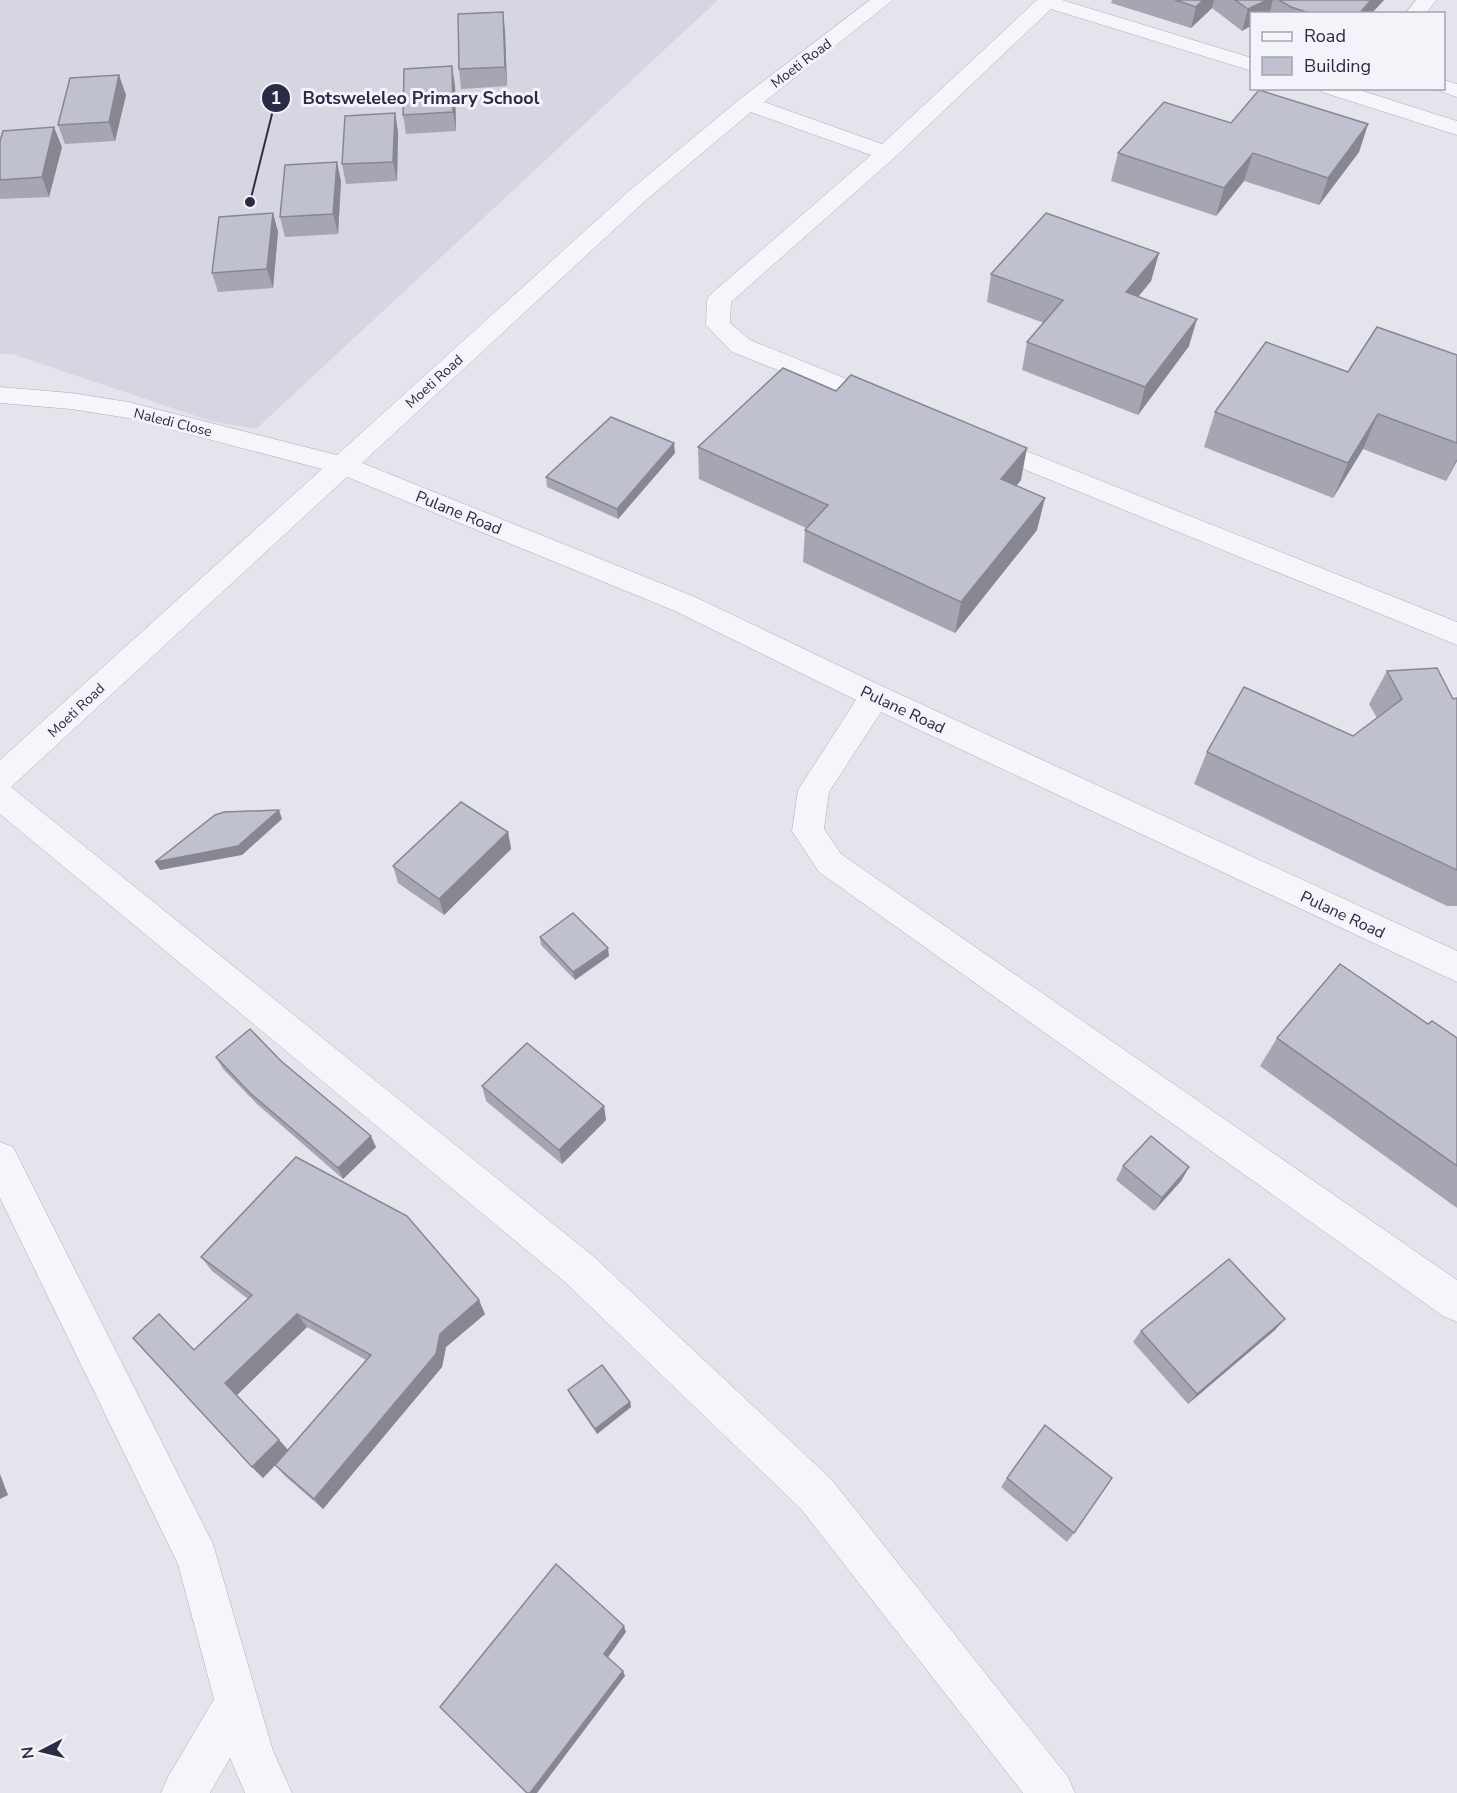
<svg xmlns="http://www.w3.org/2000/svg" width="1457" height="1793" viewBox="0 0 1457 1793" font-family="'Nunito Sans',sans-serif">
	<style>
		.built { fill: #d5d6e1 }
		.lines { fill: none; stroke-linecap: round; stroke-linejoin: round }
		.minor-casing { stroke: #acacba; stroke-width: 1 }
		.minor { fill: #f6f6fa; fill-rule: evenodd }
		.wall { fill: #a5a6b2; fill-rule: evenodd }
		.shaded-wall { fill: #868791 }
		.building { fill: #c0c1cf; stroke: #868791; stroke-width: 1.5 }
		.labels { text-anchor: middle; stroke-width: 6; stroke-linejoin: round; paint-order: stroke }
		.far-street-label { font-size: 14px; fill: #2a2b45; stroke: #f3f4f9 }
		.street-label { font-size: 16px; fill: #2a2b45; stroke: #f3f4f9 }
		.leader { fill: none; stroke: #2a2b45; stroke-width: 2 }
		.callout-dot { fill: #2a2b45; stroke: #f3f4f9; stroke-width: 2 }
		.mark-label { font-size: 18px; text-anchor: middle; font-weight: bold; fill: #fff }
		.callout-label { font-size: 18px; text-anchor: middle; font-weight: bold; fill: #2a2b45; stroke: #f3f4f9; stroke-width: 6; stroke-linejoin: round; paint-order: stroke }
	</style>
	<rect width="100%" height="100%" fill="#e3e4ec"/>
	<path class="built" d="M0 0H718L256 429 211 421 12 354H0Z"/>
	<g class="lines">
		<defs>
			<g id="minor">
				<path d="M870 0H893L764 102 882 144 1037 0H1062L1252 58V71L1051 9 894 158 731 302 730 323 750 340 891 397 895 403 891 409 882 411 732 352 706 325 707 300 710 295 871 155 751 112 645 201 362 463 695 597 886 688 1457 951V982L881 712 829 792 824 829 841 854 1457 1280V1322L1443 1316 819 872 792 831 798 790 856 700 675 611 347 477 11 787 593 1256 831 1479 1068 1777 1075 1793H1023L801 1509 565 1282 0 814V760L322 469 128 418 71 409 0 403V387L71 393 128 402 337 455 629 191 740 99Z"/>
				<path d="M1416 0H1436L1426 14H1405Z"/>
				<path d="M1444 80 1457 84V97L1437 90 1435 88H1444Z"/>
				<path d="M1319 88H1353L1457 121V135L1322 92Z"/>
				<path d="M983 434 1457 622V645L974 449 970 443 974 437Z"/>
				<path d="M0 1142 13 1147 213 1544 273 1751 292 1793H245L230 1758 210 1793H161L168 1777 214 1699 178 1564 0 1198Z"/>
			</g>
		</defs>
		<use href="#minor" class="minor-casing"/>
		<use href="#minor" class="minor"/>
	</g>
	<g class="wall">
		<path d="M1112 0H1384L1371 14H1251L1242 31 1212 8 1191 28 1111 3Z"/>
		<path d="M505 31 507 86 461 89 459 69Z"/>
		<path d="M455 85 456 131 406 134 403 115Z"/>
		<path d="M126 95 115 141 65 144 58 125Z"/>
		<path d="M395 113 398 132 397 181 346 184 342 164Z"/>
		<path d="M1231 123 1368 124 1359 152 1319 205 1244 181 1216 216 1111 181 1118 153Z"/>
		<path d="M0 141 62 147 49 197 0 199Z"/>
		<path d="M341 181 338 234 285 237 280 217Z"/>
		<path d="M273 213 278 232 273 288 218 292 212 273Z"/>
		<path d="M1159 253 1151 281 1138 297 1189 346 1138 415 1022 370 1027 342 1044 323 987 302 991 274Z"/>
		<path d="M1457 355V461L1446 481 1363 449 1333 498 1204 447 1215 412 1348 372Z"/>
		<path d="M698 447 1021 480 1016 486 1037 530 955 633 803 562 805 530 806 528 699 479Z"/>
		<path d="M675 453 618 519 547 487 546 477Z"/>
		<path d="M1387 671 1453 699 1457 698V906H1447L1194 784 1207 752 1353 736 1377 718 1369 704Z"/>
		<path d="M508 832 511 849 444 915 398 883 393 866Z"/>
		<path d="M540 937 609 956 575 980 541 945Z"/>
		<path d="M1428 1024 1457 1038V1208L1260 1066 1277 1038Z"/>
		<path d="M216 1057 281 1061 376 1147 343 1179 257 1104 223 1069Z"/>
		<path d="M482 1086 604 1106 606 1120 562 1164 486 1101Z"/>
		<path d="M1123 1166 1189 1167 1181 1181 1154 1211 1116 1180Z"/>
		<path d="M201 1257 485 1314 446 1347 442 1367 323 1509 285 1476 275 1465 263 1478 252 1467 194 1350 248 1299 212 1271ZM307 1327 366 1360 288 1450 237 1395Z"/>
		<path d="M1275 1330 1188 1404 1133 1342 1141 1331Z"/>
		<path d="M568 1390 630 1402 631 1407 597 1434 570 1395Z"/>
		<path d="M1007 1478 1074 1533 1067 1542 1001 1487Z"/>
	</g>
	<g class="shaded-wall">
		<path d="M1203 0H1214L1212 8 1191 28 1196 7Z"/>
		<path d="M1267 0H1273L1269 14H1251V26L1242 31 1248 9Z"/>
		<path d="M1371 0H1384L1371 14H1359Z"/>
		<path d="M503 12 505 31 507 86 505 67Z"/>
		<path d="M452 66 455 85 456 131 453 112Z"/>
		<path d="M119 75 126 95 115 141 109 122Z"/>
		<path d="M395 113 398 132 397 181 393 162Z"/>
		<path d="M1368 124 1359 152 1319 205 1328 178Z"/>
		<path d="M54 127 62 147 49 197 42 177Z"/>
		<path d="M1253 153 1244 181 1216 216 1224 188Z"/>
		<path d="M337 162 341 181 338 234 333 214Z"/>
		<path d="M273 213 278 232 273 288 267 269Z"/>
		<path d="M1159 253 1151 281 1119 320 1126 292Z"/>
		<path d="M1197 319 1189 346 1138 415 1145 387Z"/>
		<path d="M1378 414 1363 449 1333 498 1348 463Z"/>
		<path d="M674 443 675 453 618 519 617 509Z"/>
		<path d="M1027 448 1021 480 995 511 1001 479Z"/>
		<path d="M1457 459V461L1446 481Z"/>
		<path d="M1045 498 1037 530 955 633 961 602Z"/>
		<path d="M279 810 282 819 242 855 160 870 155 862Z"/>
		<path d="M508 832 511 849 444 915 439 899Z"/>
		<path d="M608 948 609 956 575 980 573 972Z"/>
		<path d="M604 1106 606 1120 562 1164 559 1150Z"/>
		<path d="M371 1136 376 1147 343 1179 338 1168Z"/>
		<path d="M1189 1167 1181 1181 1154 1211 1162 1198Z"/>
		<path d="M479 1300 485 1314 446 1347 442 1367 323 1509 314 1499 440 1334Z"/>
		<path d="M297 1314 307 1327 237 1395 225 1383Z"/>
		<path d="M1285 1319 1275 1330 1188 1404 1197 1394Z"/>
		<path d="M630 1402 631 1407 597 1434 595 1429Z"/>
		<path d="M279 1440 289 1451 263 1478 252 1467Z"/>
		<path d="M0 1474 8 1495 0 1499Z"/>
		<path d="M624 1626 626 1632 606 1660 604 1654Z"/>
		<path d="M623 1671 625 1676 537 1793H530Z"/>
	</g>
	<g class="building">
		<path d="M1175 0H1203L1196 7Z"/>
		<path d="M1235 0H1267L1248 9Z"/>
		<path d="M1279 0H1371L1359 14H1312L1291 7Z"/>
		<path d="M503 12 505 67 459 69 458 14Z"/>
		<path d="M452 66 453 112 403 115 404 69Z"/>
		<path d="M119 75 109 122 58 125 70 78Z"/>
		<path d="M1259 90 1368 124 1328 178 1253 153 1224 188 1118 153 1164 102 1231 123Z"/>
		<path d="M395 113 393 162 342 164 345 116Z"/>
		<path d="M54 127 42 177 0 180V141L3 131Z"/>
		<path d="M337 162 333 214 280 217 285 165Z"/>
		<path d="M273 213 267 269 212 273 219 217Z"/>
		<path d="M1046 213 1159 253 1126 292 1197 319 1145 387 1027 342 1063 300 991 274Z"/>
		<path d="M1377 327 1457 355V443L1378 414 1348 463 1215 412 1266 342 1348 372Z"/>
		<path d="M783 368 836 391 851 375 1027 448 1001 479 1045 498 961 602 805 530 828 505 698 447Z"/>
		<path d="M611 417 674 443 617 509 546 477Z"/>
		<path d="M1437 668 1453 699 1457 698V870L1207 752 1244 687 1353 736 1402 699 1387 671Z"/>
		<path d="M461 802 508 832 439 899 393 866Z"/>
		<path d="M279 810 238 846 155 862 215 815 224 812Z"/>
		<path d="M573 913 608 948 573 972 540 937Z"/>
		<path d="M1340 964 1428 1024 1432 1021 1457 1038V1166L1277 1038Z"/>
		<path d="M250 1029 281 1061 371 1136 338 1168 250 1093 216 1057Z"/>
		<path d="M527 1043 604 1106 559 1150 482 1086Z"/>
		<path d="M1151 1136 1189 1167 1162 1198 1123 1166Z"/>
		<path d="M296 1157 407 1216 479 1300 440 1334 436 1354 314 1499 275 1465 371 1355 297 1314 225 1383 279 1440 252 1467 133 1338 159 1314 194 1350 252 1295 201 1257Z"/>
		<path d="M1229 1259 1285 1319 1197 1394 1141 1331Z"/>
		<path d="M602 1365 630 1402 595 1429 568 1390Z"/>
		<path d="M1045 1425 1112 1478 1074 1533 1007 1478Z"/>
		<path d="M556 1564 624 1626 604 1654 623 1671 530 1793H527L440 1707Z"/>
	</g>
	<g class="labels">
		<g class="far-street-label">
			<text transform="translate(801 63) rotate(-37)" y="5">Moeti Road</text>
			<text transform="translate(434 381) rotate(-42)" y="5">Moeti Road</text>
			<text transform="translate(173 422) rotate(14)" y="5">Naledi Close</text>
			<text transform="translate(76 710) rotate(-43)" y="5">Moeti Road</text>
		</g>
		<g class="street-label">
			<text transform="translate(459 512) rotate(22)" y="6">Pulane Road</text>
			<text transform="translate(903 709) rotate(25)" y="6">Pulane Road</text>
			<text transform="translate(1343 914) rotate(25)" y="6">Pulane Road</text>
		</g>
	</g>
	<path class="leader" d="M250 202L276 98"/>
	<g class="callout-dot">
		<circle cx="250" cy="202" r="6"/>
		<circle cx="276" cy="98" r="15"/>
	</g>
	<g class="mark-label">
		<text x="276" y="104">1</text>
	</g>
	<g class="callout-label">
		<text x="421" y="104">Botsweleleo Primary School</text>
	</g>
	<rect x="1250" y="12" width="195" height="78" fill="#f3f4f9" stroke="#a3a4b1" stroke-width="1.5"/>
	<rect x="1262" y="32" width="30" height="9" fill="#f6f6fa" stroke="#a3a4b1" stroke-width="1.5"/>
	<text x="1304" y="42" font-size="18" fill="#2a2b45">Road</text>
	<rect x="1262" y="57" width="30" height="18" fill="#c0c1cf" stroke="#a3a4b1" stroke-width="1.5"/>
	<text x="1304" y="72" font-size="18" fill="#2a2b45">Building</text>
	<g transform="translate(42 1751) rotate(263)" stroke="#f3f4f9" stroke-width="4.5" paint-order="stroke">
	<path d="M0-4.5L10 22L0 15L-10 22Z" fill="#2a2b45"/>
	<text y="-9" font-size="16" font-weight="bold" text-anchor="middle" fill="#2a2b45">N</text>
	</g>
</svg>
